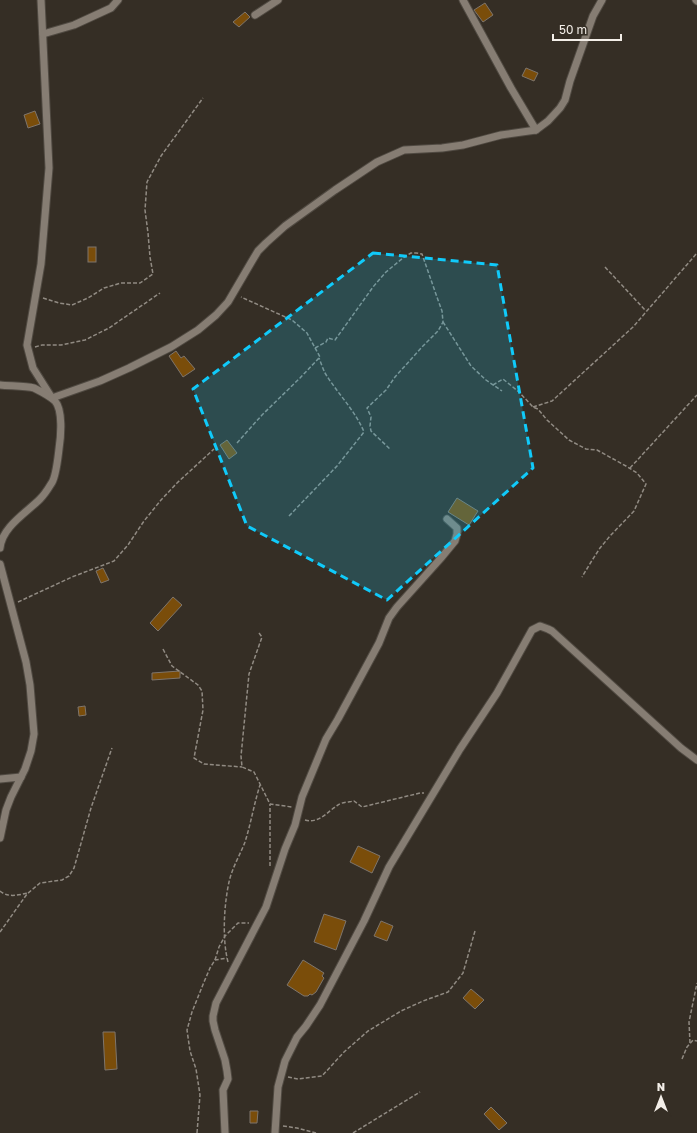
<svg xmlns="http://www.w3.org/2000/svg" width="697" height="1133" viewBox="0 0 697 1133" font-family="'Golos Text',sans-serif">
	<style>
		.building { fill: #7a4d0a; stroke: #7e756c }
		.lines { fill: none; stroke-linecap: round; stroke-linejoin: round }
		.street-casing { stroke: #504a42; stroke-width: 9 }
		.path { stroke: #918b83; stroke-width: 1.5; stroke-dasharray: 4 2; stroke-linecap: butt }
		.street { stroke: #867d73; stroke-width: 7 }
		.marked { fill: #10cafa; fill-opacity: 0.2; stroke: #10cafa; stroke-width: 3; stroke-dasharray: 8 5; stroke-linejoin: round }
	</style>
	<rect width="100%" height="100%" fill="#352e25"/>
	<g class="building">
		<path d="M485 3 493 15 483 22 474 10Z"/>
		<path d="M245 12 250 17 239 27 233 22Z"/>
		<path d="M526 68 538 73 534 81 522 76Z"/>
		<path d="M35 111 40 124 28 128 24 115Z"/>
		<rect x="88" y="247" width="8" height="15"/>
		<path d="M176 351 181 358 184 356 195 369 183 377 169 356Z"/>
		<path d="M227 440 237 453 229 459 220 445Z"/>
		<path d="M457 498 478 511 469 525 448 512Z"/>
		<path d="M103 568 109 580 101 583 96 571Z"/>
		<path d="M173 597 182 605 158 631 150 623Z"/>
		<path d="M180 671V678L152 680V673Z"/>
		<path d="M85 706 86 715 79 716 78 707Z"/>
		<path d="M358 846 380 856 372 873 350 862Z"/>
		<path d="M324 914 346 921 336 950 314 942Z"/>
		<path d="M381 921 393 926 387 941 374 936Z"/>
		<path d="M303 960 324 973 322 976 324 978 316 992 312 995 310 994 308 996H304L287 985Z"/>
		<path d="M471 989 484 1000 475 1009 463 998Z"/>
		<path d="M103 1032H115L117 1069 105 1070Z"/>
		<path d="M491 1107 507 1123 499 1130 484 1114Z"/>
		<path d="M250 1111H258L257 1123H250Z"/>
	</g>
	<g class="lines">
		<defs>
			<g id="street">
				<path d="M41 0 49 168 41 264 27 345 33 368 52 398"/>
				<path d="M463 0 511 88 536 130"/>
				<path d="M696 0 697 1"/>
				<path d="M255 15 278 0"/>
				<path d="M43 34 74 25 111 8 118 0"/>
				<path d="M0 385C9 386 26 386 34 388 40 391 50 396 55 401 63 410 61 436 59 449 58 457 56 478 51 484 48 489 44 495 40 499 26 513 2 527 0 548"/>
				<path d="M52 398 100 381 129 368 171 347 198 330 216 315 228 302 252 261 258 251 266 243 285 226 335 190 377 162 404 150 442 148 463 145 501 135 536 130 548 121 560 108 565 100 570 81 593 16 602 0"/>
				<path d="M0 564 26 662 30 685 34 734 31 751 25 769 11 797 6 810 0 838"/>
				<path d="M0 779 21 777"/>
				<path d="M225 1133 223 1090 228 1079 227 1071 225 1060 215 1030 213 1021V1016L216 1003 266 907 285 849 295 825 302 797 326 739 338 719 379 643 389 618 397 607 441 558 455 541 457 534V528L447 519"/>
				<path d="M275 1133 278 1087 285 1061 297 1037 306 1026 320 1005 364 921 389 867 460 749 497 693 532 630 540 626 548 629 552 631 681 748 697 760"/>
			</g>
		</defs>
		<use href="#street" class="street-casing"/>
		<g class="path">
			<path d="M605 267 646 311"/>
			<path d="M43 298 59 303 72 305 88 298 104 288 121 283H140L153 274 150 257 148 233 145 210 147 182 161 156 203 98"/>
			<path d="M443 322 471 366 486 380 502 391"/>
			<path d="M35 347 42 345H61L85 340 109 328 160 293"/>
			<path d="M315 348 326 342 328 338 335 340 373 287 386 272 403 258 411 253H416L422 254 438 300 442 311 443 322 438 331 422 347 395 377 386 390 367 408 371 417 370 426 371 431 390 449"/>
			<path d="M493 385 503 379 519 392 533 407 538 409 547 420 569 440 586 449 597 450 626 466 637 473 646 484 634 511 610 536 600 548 591 562 582 577"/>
			<path d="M533 407 552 401 633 327 697 253"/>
			<path d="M237 443 262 415 300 378 320 357 307 333 292 320 241 297"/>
			<path d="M630 468 697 395"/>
			<path d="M289 516 337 466 364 432C355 410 337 393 325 373 323 369 321 363 319 358"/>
			<path d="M18 602 72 577 114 561 128 545 144 521 161 500 177 483 214 449"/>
			<path d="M259 633 262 637 249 674 241 756 242 767 254 772 270 804 292 807"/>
			<path d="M163 649 172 666 198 685 202 691 203 710 194 758 204 764 242 767"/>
			<path d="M305 820C319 824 328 811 338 805 342 802 349 802 354 801L362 807 420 793H424"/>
			<path d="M270 866V804"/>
			<path d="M0 891C8 898 18 895 28 893"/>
			<path d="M0 932 27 894 40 883 62 880 69 876 74 868 91 808 112 748"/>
			<path d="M215 960 219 947 225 936 238 923H249"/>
			<path d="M228 962C222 939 224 905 229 882 232 868 240 855 245 842 251 823 254 804 260 785"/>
			<path d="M690 1043 689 1022 697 983"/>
			<path d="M682 1059 687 1047 693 1040 697 1041"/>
			<path d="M288 1077 298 1079 322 1076 344 1052 368 1031 401 1011 423 1001 448 992 463 973 475 931"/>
			<path d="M283 1126 297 1128 316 1133"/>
			<path d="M197 1133 200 1095 196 1069 190 1051 187 1030 192 1012 204 982 210 968 215 960 227 958"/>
			<path d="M353 1133 420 1092"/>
		</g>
		<use href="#street" class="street"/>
	</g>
	<path class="marked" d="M373 253 497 265 533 468 387 600 247 526 193 389Z"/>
	<g transform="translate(661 1097)" stroke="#352e25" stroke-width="3" paint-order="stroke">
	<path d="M0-3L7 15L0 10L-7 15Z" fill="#f3eee8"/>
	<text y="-6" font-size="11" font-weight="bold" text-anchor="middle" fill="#f3eee8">N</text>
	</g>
	<path d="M553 34v6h68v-6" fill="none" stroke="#f3eee8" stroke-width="2"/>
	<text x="559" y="34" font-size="12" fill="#f3eee8" stroke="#352e25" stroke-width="3" paint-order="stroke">50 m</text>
</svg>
